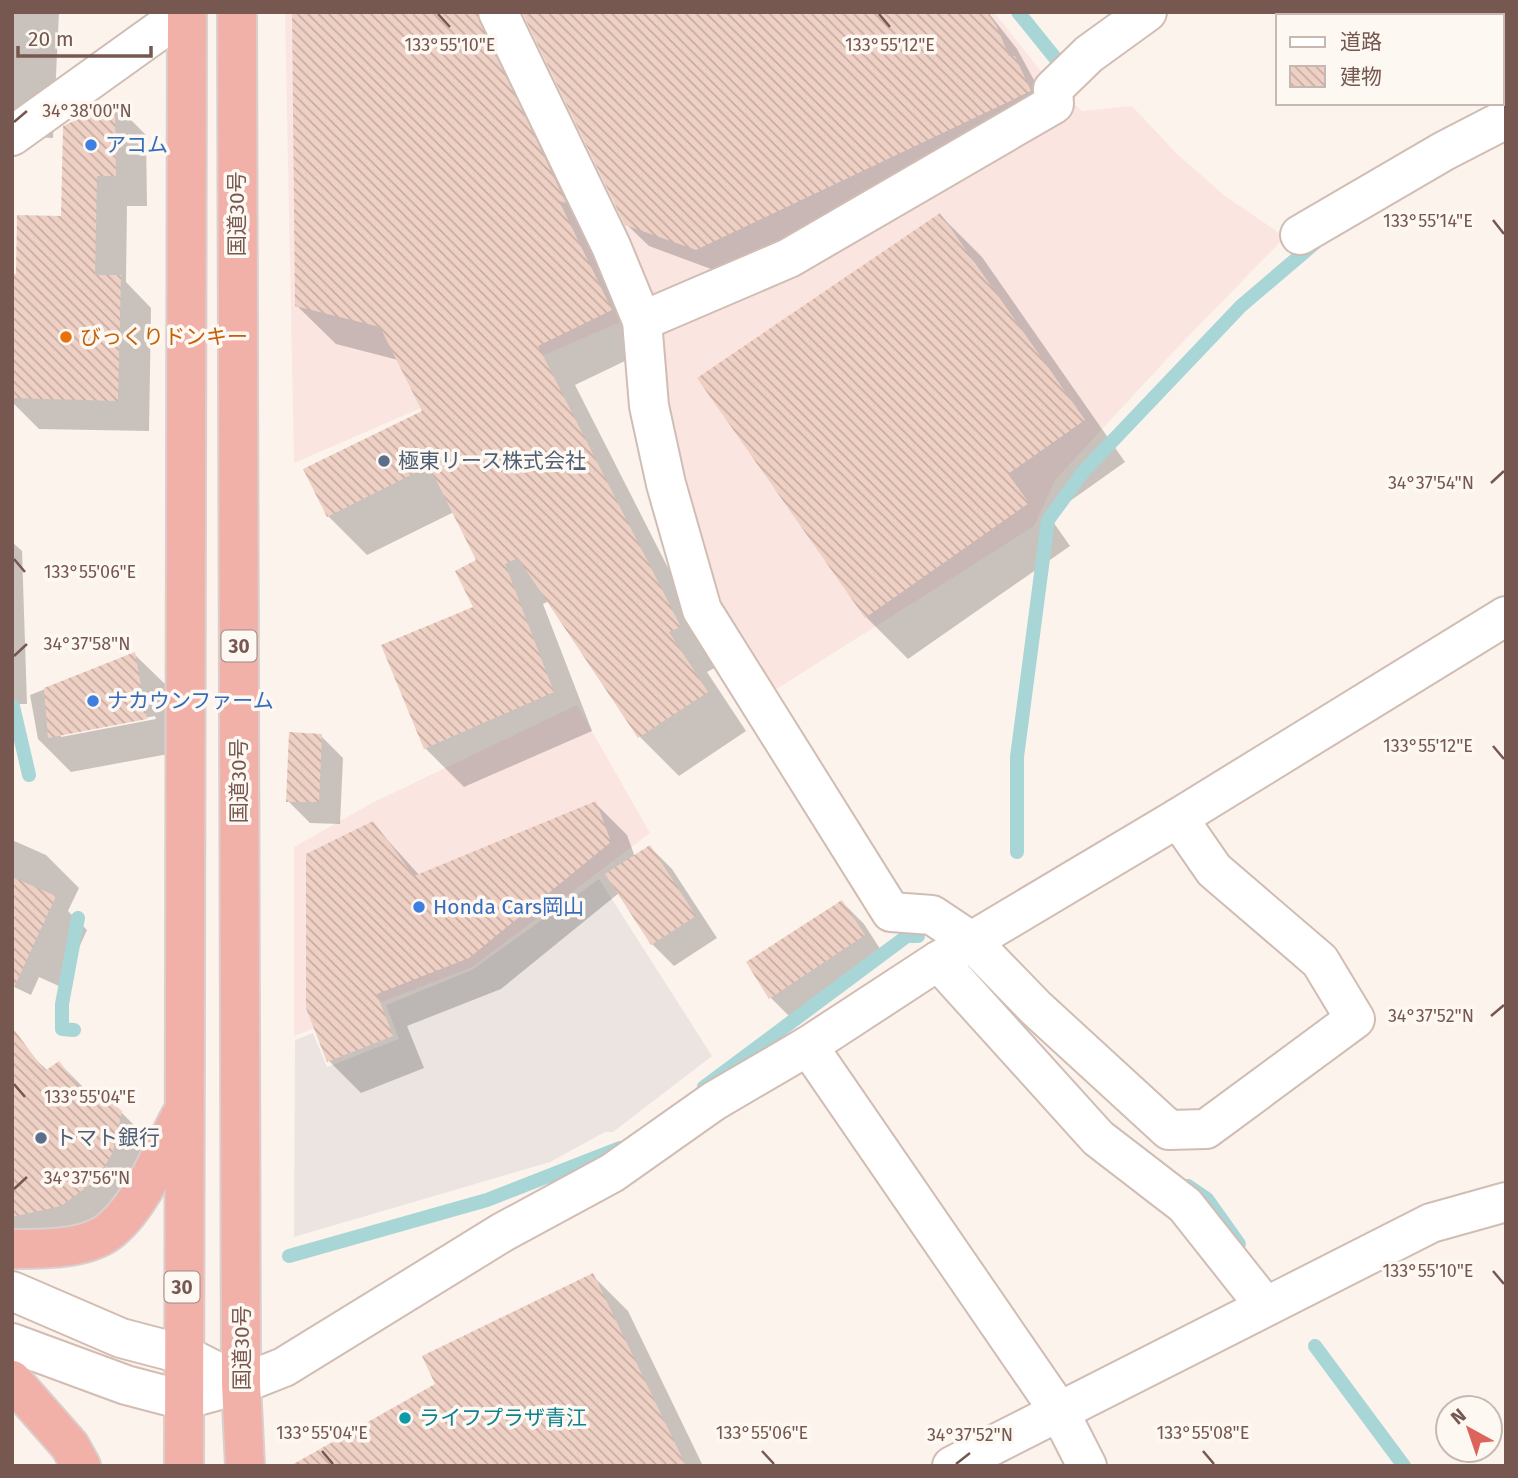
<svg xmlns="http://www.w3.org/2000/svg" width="1518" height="1478" viewBox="0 0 1518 1478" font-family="'Fira Sans','Noto Sans JP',sans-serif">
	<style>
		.commercial { fill: #fbe5e1 }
		.industrial { fill: #ece4e1 }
		.shadow { fill: #0003; fill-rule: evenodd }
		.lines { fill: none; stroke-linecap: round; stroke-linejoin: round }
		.stream { stroke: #a8d5d6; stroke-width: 14 }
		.building { fill: url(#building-back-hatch) }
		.street-casing { stroke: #d0bdb4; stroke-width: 42 }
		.secondary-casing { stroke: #d3bcb2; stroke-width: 42 }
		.highway-casing { stroke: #d9d0ce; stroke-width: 42 }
		.street { stroke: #fff; stroke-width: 38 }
		.secondary { stroke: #fff; stroke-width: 38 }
		.highway { stroke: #f1b1a8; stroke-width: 38 }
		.ticks { fill: none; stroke: #765850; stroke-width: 2.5 }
		.shop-dot { fill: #3f7fe0; stroke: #fef8f3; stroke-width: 2.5 }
		.food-dot { fill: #e8710a; stroke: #fef8f3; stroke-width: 2.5 }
		.service-dot { fill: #5c6f8a; stroke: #fef8f3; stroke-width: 2.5 }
		.culture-dot { fill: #0f9aa8; stroke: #fef8f3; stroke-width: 2.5 }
		.labels { text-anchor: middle; stroke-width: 7; stroke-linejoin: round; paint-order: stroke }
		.shield { fill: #fef8f3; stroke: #9f8881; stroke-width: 2 }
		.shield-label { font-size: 19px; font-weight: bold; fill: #765850 }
		.shop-label { font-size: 21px; fill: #366cbe; stroke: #fef8f3; text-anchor: start }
		.street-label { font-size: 21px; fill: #765850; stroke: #fef8f3 }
		.food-label { font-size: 21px; fill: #c56008; stroke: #fef8f3; text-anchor: start }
		.service-label { font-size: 21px; fill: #4e5e75; stroke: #fef8f3; text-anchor: start }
		.culture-label { font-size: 21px; fill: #0d838f; stroke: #fef8f3; text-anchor: start }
		.ticks-label { font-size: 18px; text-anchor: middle; fill: #765850; stroke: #fef8f3; stroke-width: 7; stroke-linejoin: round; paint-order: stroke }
	</style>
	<defs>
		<pattern id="building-back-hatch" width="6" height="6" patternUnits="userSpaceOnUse" patternTransform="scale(1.75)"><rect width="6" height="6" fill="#efd0c5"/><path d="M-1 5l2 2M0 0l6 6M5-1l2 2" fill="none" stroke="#c6aca2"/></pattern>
	</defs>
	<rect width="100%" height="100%" fill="#fcf3ec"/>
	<g class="commercial">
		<path d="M285 12H994L1039 69 1082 111 1132 106 1177 154 1225 196 1285 237 1180 345 1055 480 1034 526 775 690 708 582 627 319 294 463Z"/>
		<path d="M577 705 650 833 472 967 294 1036V847L372 803Z"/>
	</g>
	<path class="industrial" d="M599 879 712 1056 613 1132H605L550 1162 294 1237 295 1040 313 1033 327 1067 399 1039 386 1005 472 970Z"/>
	<g class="shadow">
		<path d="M12 12H59L53 138 12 136Z"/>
		<path d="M294 12H486L650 349 575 385 718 666 707 672 746 731 679 776 640 737 549 601 543 604 592 731 464 787 425 748 475 608 479 561 454 512 367 555 328 516 424 412 398 360 336 344 296 305Z"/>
		<path d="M524 12H988L1017 49 1052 113 719 272 649 246 626 224Z"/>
		<path d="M115 104 146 135 147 206H127L126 282 151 308 149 431 39 429 12 402V276L18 275 62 218Z"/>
		<path d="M940 215 982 257 1125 462 1049 516 1070 546 908 659 866 617Z"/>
		<path d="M12 542 22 551 27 704H12Z"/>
		<path d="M134 654 167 686 179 752 71 772 38 739 30 695ZM155 716 156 719 61 737V734Z"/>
		<path d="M321 736 343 758 340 824 310 823 288 801Z"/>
		<path d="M595 803 627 835 635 857 650 847 672 869 717 938 674 966 652 944 619 893 501 989 407 1026 424 1068 361 1093 329 1061 373 824 420 876Z"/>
		<path d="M12 840 46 855 79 888 68 911 87 930 61 987 39 977 31 995 12 986Z"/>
		<path d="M842 902 864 924 886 958 792 1019 770 997Z"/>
		<path d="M30 1054 48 1071 59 1063 89 1093 121 1112 154 1145 128 1212 29 1246 12 1229V1067Z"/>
		<path d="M592 1275 628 1311 703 1466H344L438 1384Z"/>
	</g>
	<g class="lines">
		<g class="stream">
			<path d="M1018 12 1060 64"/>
			<path d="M13 706 29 775"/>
			<path d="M1017 852V757L1048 520 1083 472 1241 306 1315 243"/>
			<path d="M74 1030 62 1029V1004L78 918"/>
			<path d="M704 1087 907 936H918"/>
			<path d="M1188 1186 1207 1199 1239 1244"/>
			<path d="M289 1256 487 1200 620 1148"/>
			<path d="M1315 1346 1404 1466"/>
		</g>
	</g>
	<g class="building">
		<path d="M292 12H476L566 203 559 201 612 310 538 346 681 627 669 632 708 692 638 738 518 558 505 564 554 692 424 749 381 645 473 607 455 571 476 560 429 466 327 517 303 469 422 411 380 327 295 306Z"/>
		<path d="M522 12H986L996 25 1009 56H1015L1031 91 696 250 625 225Z"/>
		<path d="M115 102 116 176H97L95 275H121L118 401 12 398V274H16L17 215 61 216 63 126Z"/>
		<path d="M940 213 1085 420 1008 474 1029 503 865 618 697 378Z"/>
		<path d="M135 652 147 719 48 738 44 688Z"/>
		<path d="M289 732 322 734 319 802H286Z"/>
		<path d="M596 801 611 842 469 958 377 994 393 1036 327 1062 306 1008V854L373 821 414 876Z"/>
		<path d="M650 845 696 916 651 945 605 874Z"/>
		<path d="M12 877 56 896 12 992Z"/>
		<path d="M842 900 865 935 769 999 746 962Z"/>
		<path d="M12 1027 45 1071 59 1061 80 1088 105 1097 122 1111 113 1152 96 1180 61 1206 12 1217Z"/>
		<path d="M593 1273 686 1466H290L435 1384 422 1356Z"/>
	</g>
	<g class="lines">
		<defs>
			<g id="street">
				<path d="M498 12 611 246 642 321 649 406 666 484 702 610 891 912 932 915 971 941 1036 1008 1169 1130 1206 1129 1355 1019 1320 961 1214 870 1178 818"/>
				<path d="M12 136 185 12"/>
				<path d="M1300 235 1444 151 1506 119"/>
				<path d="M642 321 789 258 1054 104 1053 89 1089 54 1147 12"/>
				<path d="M938 961 1098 1138 1185 1205 1265 1306"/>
				<path d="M808 1046 1059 1411 1087 1466"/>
				<path d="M241 1384 284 1367 503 1232 612 1173 714 1101 808 1046 938 961 1178 818 1506 616"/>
				<path d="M952 1466 1431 1223 1506 1202"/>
			</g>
			<g id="secondary">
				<path d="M12 1291 121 1338 182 1354 241 1384"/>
				<path d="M12 1343 126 1385 183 1400 216 1391"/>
			</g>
			<g id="highway">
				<path d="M237 12 241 1384 245 1466"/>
				<path d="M12 1249C43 1249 88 1250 112 1229 144 1201 161 1153 180 1117"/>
				<path d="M12 1380 70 1446 81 1466"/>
				<path d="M184 1466 187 12"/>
			</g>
		</defs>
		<use href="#street" class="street-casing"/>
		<use href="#secondary" class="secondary-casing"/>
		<use href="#highway" class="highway-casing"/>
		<use href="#street" class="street"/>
		<use href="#secondary" class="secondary"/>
		<use href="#highway" class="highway"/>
	</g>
	<path class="ticks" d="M438 14 450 27M879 14 890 27M14 122 27 111M1493 220 1504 234M1491 483 1504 471M14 559 25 572M14 656 27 644M1493 746 1504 759M1491 1016 1504 1005M14 1084 25 1097M14 1189 27 1177M1493 1271 1504 1284M322 1451 333 1464M762 1451 774 1464M1203 1451 1214 1464M956 1464 970 1453"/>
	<g class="shop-dot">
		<circle cx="91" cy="145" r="7"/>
		<circle cx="93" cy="701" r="7"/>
		<circle cx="419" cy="907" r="7"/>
	</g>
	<circle class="food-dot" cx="66" cy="337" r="7"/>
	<g class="service-dot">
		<circle cx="384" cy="461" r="7"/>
		<circle cx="41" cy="1138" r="7"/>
	</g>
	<circle class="culture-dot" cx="405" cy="1418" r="7"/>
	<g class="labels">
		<g class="shield">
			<rect x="221.5" y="630.5" width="35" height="31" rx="5"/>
			<rect x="164.5" y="1271.5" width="35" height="31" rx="5"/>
		</g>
		<g class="shield-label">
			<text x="239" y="653">30</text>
			<text x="182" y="1294">30</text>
		</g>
		<g class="shop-label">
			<text x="105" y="152">アコム</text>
			<text x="107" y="708">ナカウンファーム</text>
			<text x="433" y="914">Honda Cars岡山</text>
		</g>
		<g class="street-label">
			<text transform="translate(237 214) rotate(-90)" y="7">国道30号</text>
			<text transform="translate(239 781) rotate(-90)" y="7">国道30号</text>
			<text transform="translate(242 1348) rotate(-90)" y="7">国道30号</text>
		</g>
		<g class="food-label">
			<text x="80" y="344">びっくりドンキー</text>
		</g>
		<g class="service-label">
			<text x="398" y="468">極東リース株式会社</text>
			<text x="55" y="1145">トマト銀行</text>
		</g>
		<g class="culture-label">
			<text x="419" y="1425">ライフプラザ青江</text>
		</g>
	</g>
	<g class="ticks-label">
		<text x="450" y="51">133°55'10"E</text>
		<text x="890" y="51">133°55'12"E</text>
		<text x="87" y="117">34°38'00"N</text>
		<text x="1428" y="227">133°55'14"E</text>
		<text x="1431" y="489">34°37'54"N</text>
		<text x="90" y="578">133°55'06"E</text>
		<text x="87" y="650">34°37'58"N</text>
		<text x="1428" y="752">133°55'12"E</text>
		<text x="1431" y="1022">34°37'52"N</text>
		<text x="90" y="1103">133°55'04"E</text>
		<text x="87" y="1184">34°37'56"N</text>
		<text x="1428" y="1277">133°55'10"E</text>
		<text x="322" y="1439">133°55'04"E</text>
		<text x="762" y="1439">133°55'06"E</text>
		<text x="1203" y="1439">133°55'08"E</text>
		<text x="970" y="1441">34°37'52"N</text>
	</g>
	<rect width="1518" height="1478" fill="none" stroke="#765850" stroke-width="28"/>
	<rect x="1276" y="14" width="228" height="91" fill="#fef8f3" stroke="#c8b8b2" stroke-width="2"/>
	<rect x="1290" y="37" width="35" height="10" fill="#ffffff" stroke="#c8b8b2" stroke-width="2"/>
	<text x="1340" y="49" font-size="21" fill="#765850">道路</text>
	<rect x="1290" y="66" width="35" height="21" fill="url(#building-back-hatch)" stroke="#c8b8b2" stroke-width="2"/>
	<text x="1340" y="84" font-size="21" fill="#765850">建物</text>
	<g transform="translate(1469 1429) rotate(320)"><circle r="33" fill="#fef8f3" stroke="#c8b8b2" stroke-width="2"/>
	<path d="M0-5L12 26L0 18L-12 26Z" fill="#dc655b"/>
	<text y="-10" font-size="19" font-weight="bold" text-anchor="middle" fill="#765850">N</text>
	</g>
	<path d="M18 46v10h133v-10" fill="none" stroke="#765850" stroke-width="3.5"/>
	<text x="28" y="46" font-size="21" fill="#765850" stroke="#fef8f3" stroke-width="5" paint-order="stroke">20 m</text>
</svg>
